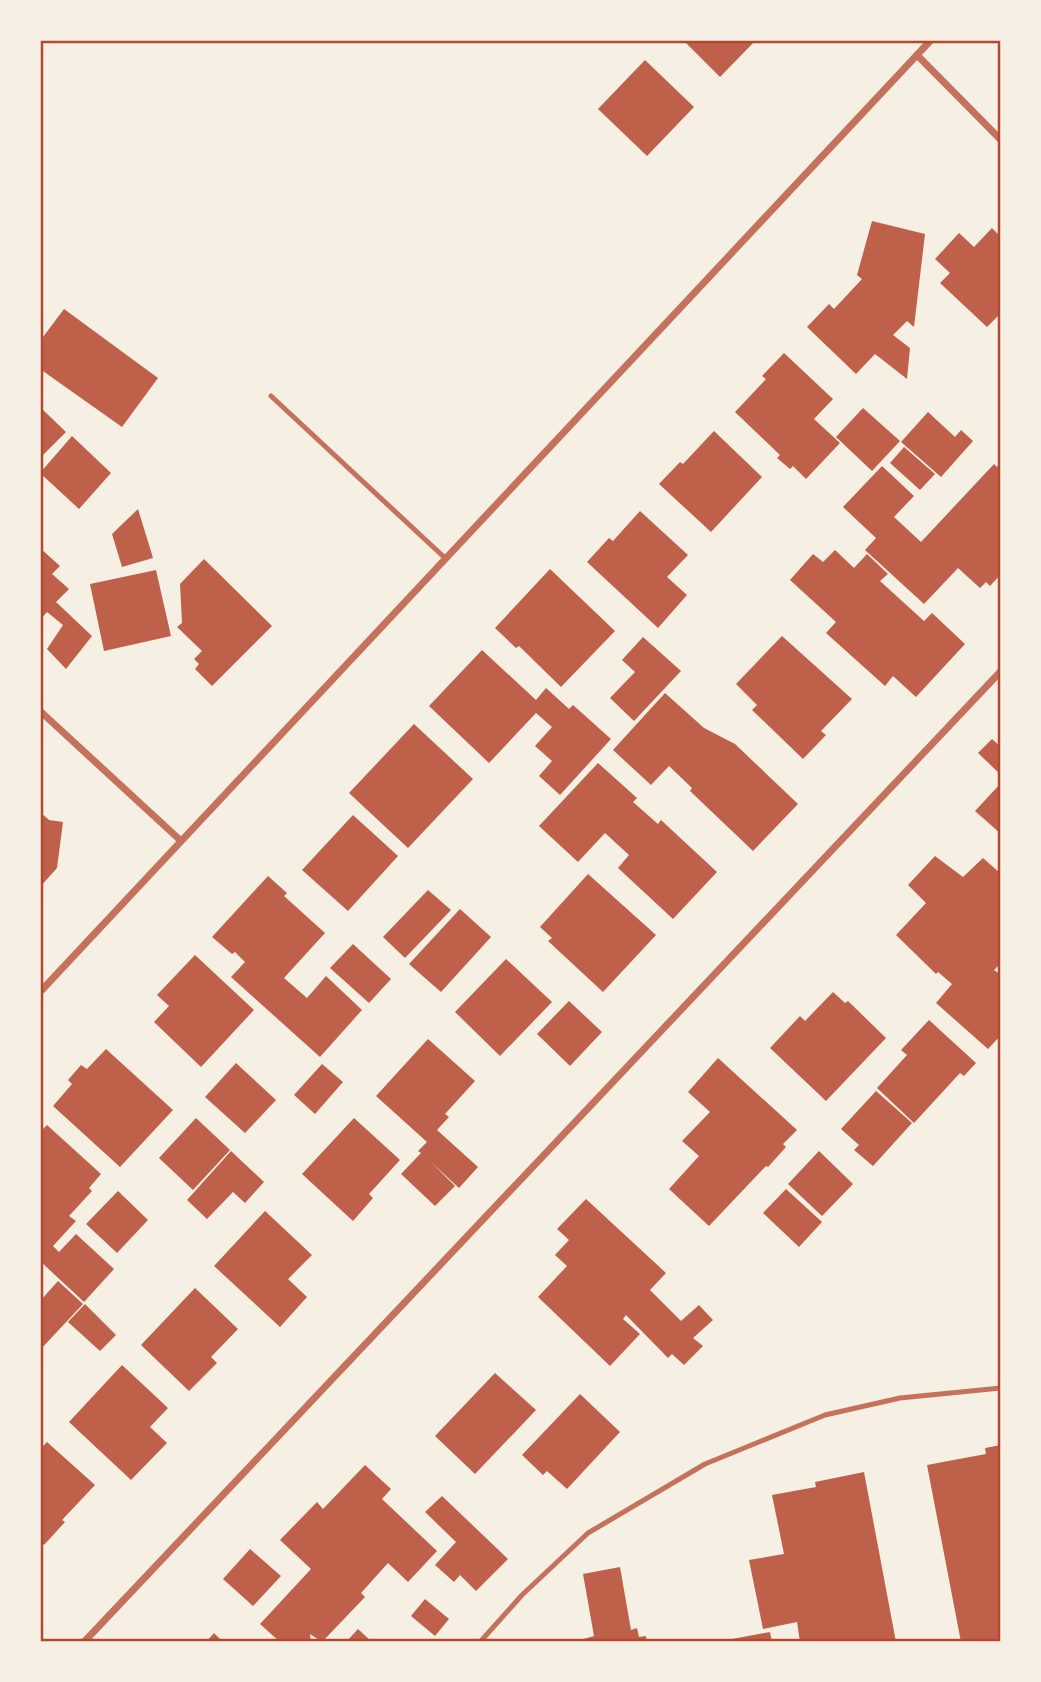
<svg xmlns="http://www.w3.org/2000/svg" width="1041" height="1682" viewBox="0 0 1041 1682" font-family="Quicksand,sans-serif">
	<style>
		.building { fill: #bf614a }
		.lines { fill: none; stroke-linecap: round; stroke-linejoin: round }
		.service { stroke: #c5725c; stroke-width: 5 }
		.minor { stroke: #c5725c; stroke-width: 7 }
		.neatline { fill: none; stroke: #b5482f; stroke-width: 2.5 }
	</style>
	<rect width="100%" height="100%" fill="#f6efe4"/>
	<g class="building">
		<path d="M683 40H756L720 77Z"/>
		<path d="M645 60 694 107 647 156 598 109Z"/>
		<path d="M872 221 925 234 914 327 907 321 893 335 910 348 907 379 875 354 856 374 807 327 829 304 834 309 862 279 857 275Z"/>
		<path d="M992 228 1001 237V313L987 327 940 283 950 273 935 259 959 233 974 247Z"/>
		<path d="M64 309 158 378 122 427 40 369V341Z"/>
		<path d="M784 353 833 399 814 419 840 443 806 479 793 466 790 469 777 458 780 455 735 412 766 379 762 376Z"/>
		<path d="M40 407 66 432 40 458Z"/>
		<path d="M863 408 900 441 872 471 836 437Z"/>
		<path d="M928 412 955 437 961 430 973 441 941 477 901 442Z"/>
		<path d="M714 431 762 477 711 532 659 484 680 462 683 464Z"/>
		<path d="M72 436 111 473 79 509 40 473Z"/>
		<path d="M904 447 935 474 920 490 890 463Z"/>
		<path d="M1001 463V574L990 586 986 582 980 588 958 568 924 604 865 550 876 538 843 507 882 466 914 496 894 517 921 542 994 464 997 467Z"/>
		<path d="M138 509 153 558 122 567 112 534Z"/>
		<path d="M640 511 688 555 667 577 687 595 658 628 587 562 609 538 613 541Z"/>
		<path d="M40 548 60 566 52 574 69 589 56 602 92 636 66 669 47 649 63 625 47 612 40 620Z"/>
		<path d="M835 550 854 568 867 554 888 574 880 581 924 621 932 613 965 644 916 697 893 676 885 686 826 633 836 622 790 580 813 554 823 562Z"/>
		<path d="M204 559 272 626 212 686 195 669 199 664 194 659 202 651 177 627 182 623 180 584Z"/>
		<path d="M550 569 615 631 561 687 519 646 516 648 495 628Z"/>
		<path d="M156 570 171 636 104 651 90 584Z"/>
		<path d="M782 636 852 699 821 731 826 735 803 759 752 710 757 705 736 684Z"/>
		<path d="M643 637 681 671 634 721 610 698 635 672 622 660Z"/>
		<path d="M482 650 536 700 546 688 569 709 573 705 611 739 560 795 539 776 552 761 535 746 552 727 536 713 489 763 429 706Z"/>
		<path d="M665 693 704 728 735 744 798 804 753 851 690 791 692 788 669 766 651 785 613 750Z"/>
		<path d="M414 724 473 779 408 848 349 793Z"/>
		<path d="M992 739 1001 747V775L978 753Z"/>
		<path d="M598 763 637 798 633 802 658 824 661 820 717 872 673 919 618 868 629 855 605 833 578 862 539 826Z"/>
		<path d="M1001 783V834L975 811Z"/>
		<path d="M40 812 49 820 63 822 57 868 40 887Z"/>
		<path d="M353 815 398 856 348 911 302 870Z"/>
		<path d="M935 856 963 877 983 858 1001 874V963L994 970 1001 975V1035L988 1049 936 1003 952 984 938 972 936 974 896 935 926 903 908 885Z"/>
		<path d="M588 874 656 935 603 992 548 941 552 938 540 927Z"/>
		<path d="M268 876 287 893 284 896 325 933 284 978 307 998 326 976 362 1010 320 1057 231 977 245 962 235 952 232 954 212 937Z"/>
		<path d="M428 890 451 910 405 958 383 937Z"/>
		<path d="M460 909 491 937 441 992 409 964Z"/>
		<path d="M353 944 391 979 369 1003 330 968Z"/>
		<path d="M195 955 254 1010 201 1067 154 1022 169 1006 157 995Z"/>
		<path d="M506 959 552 1002 500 1056 455 1012Z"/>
		<path d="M833 992 845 1003 848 1001 886 1038 826 1101 770 1048 800 1016 805 1021Z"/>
		<path d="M569 1001 602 1032 570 1066 537 1034Z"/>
		<path d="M929 1020 976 1063 964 1076 960 1073 914 1123 877 1088 907 1055 901 1050Z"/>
		<path d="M428 1039 475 1081 445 1114 449 1117 437 1130 478 1167 459 1188 431 1162 455 1186 435 1206 401 1174 421 1153 418 1151 427 1142 376 1096Z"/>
		<path d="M106 1049 173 1110 120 1167 53 1106 72 1084 68 1080 81 1065 87 1069Z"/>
		<path d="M718 1058 797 1130 783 1144 786 1147 768 1167 766 1166 709 1226 669 1189 699 1156 682 1141 710 1112 688 1092Z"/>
		<path d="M236 1063 276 1100 245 1133 205 1097Z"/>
		<path d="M322 1064 343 1082 315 1114 294 1095Z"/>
		<path d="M876 1091 912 1123 873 1166 854 1150 859 1145 841 1129Z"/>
		<path d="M196 1118 230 1150 193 1190 159 1158Z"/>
		<path d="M354 1118 400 1160 369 1194 373 1198 353 1221 302 1174Z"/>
		<path d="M47 1125 101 1174 89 1188 92 1191 69 1216 76 1221 53 1246 59 1252 76 1234 114 1269 84 1302 40 1261V1132Z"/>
		<path d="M231 1151 264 1182 245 1203 233 1192 207 1219 187 1200Z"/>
		<path d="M819 1151 853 1184 822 1216 788 1184Z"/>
		<path d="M786 1189 822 1222 799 1247 763 1213Z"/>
		<path d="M118 1191 148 1220 117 1253 86 1224Z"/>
		<path d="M586 1199 666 1273 650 1290 681 1321 699 1305 713 1320 693 1338 703 1346 684 1365 672 1354 668 1358 626 1315 623 1319 640 1334 610 1366 538 1297 567 1266 555 1255 569 1240 557 1229Z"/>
		<path d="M265 1211 312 1255 288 1279 307 1297 280 1327 214 1266Z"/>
		<path d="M58 1281 83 1304 40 1350V1301Z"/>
		<path d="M195 1288 238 1329 211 1357 217 1363 189 1391 141 1345Z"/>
		<path d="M85 1304 116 1335 100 1351 68 1322Z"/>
		<path d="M122 1365 168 1408 150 1427 167 1443 131 1480 69 1422Z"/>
		<path d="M495 1373 536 1410 475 1474 435 1436Z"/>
		<path d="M580 1394 620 1432 567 1489 547 1471 543 1475 522 1455Z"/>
		<path d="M47 1442 95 1485 62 1520 65 1522 44 1545 40 1541V1449Z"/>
		<path d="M1001 1445V1642H961L927 1465 986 1454 985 1448Z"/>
		<path d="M365 1465 391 1489 382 1499 437 1551 408 1582 388 1563 361 1593 365 1597 322 1642 310 1634 311 1642H280L260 1624 311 1569 280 1540 317 1502 323 1509Z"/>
		<path d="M864 1472 896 1642H800L797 1622 763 1629 749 1560 784 1554 772 1495 816 1487 815 1482Z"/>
		<path d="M442 1496 508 1559 476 1591 460 1575 454 1582 435 1565 456 1542 425 1512Z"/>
		<path d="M250 1549 281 1576 253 1606 223 1579Z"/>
		<path d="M620 1567 631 1630 637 1628 639 1637 646 1636 647 1642H573L594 1636 583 1574Z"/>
		<path d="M425 1599 449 1619 435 1636 411 1616Z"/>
		<path d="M358 1629 372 1642H346Z"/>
		<path d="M770 1632 772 1642H727V1640Z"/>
		<path d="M214 1633 223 1642H206Z"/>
	</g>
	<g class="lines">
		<g class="service">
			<path d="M271 396 445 558"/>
			<path d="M480 1642 522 1595 588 1533 705 1464 825 1415 900 1398 1001 1388"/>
		</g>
		<g class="minor">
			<path d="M917 55 1001 140"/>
			<path d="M40 711 180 840"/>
			<path d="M40 992 931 40"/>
			<path d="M84 1642 1001 671"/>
		</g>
	</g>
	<rect width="1041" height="1682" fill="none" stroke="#f6efe4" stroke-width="84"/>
	<rect x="42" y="42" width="957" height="1598" class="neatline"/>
</svg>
